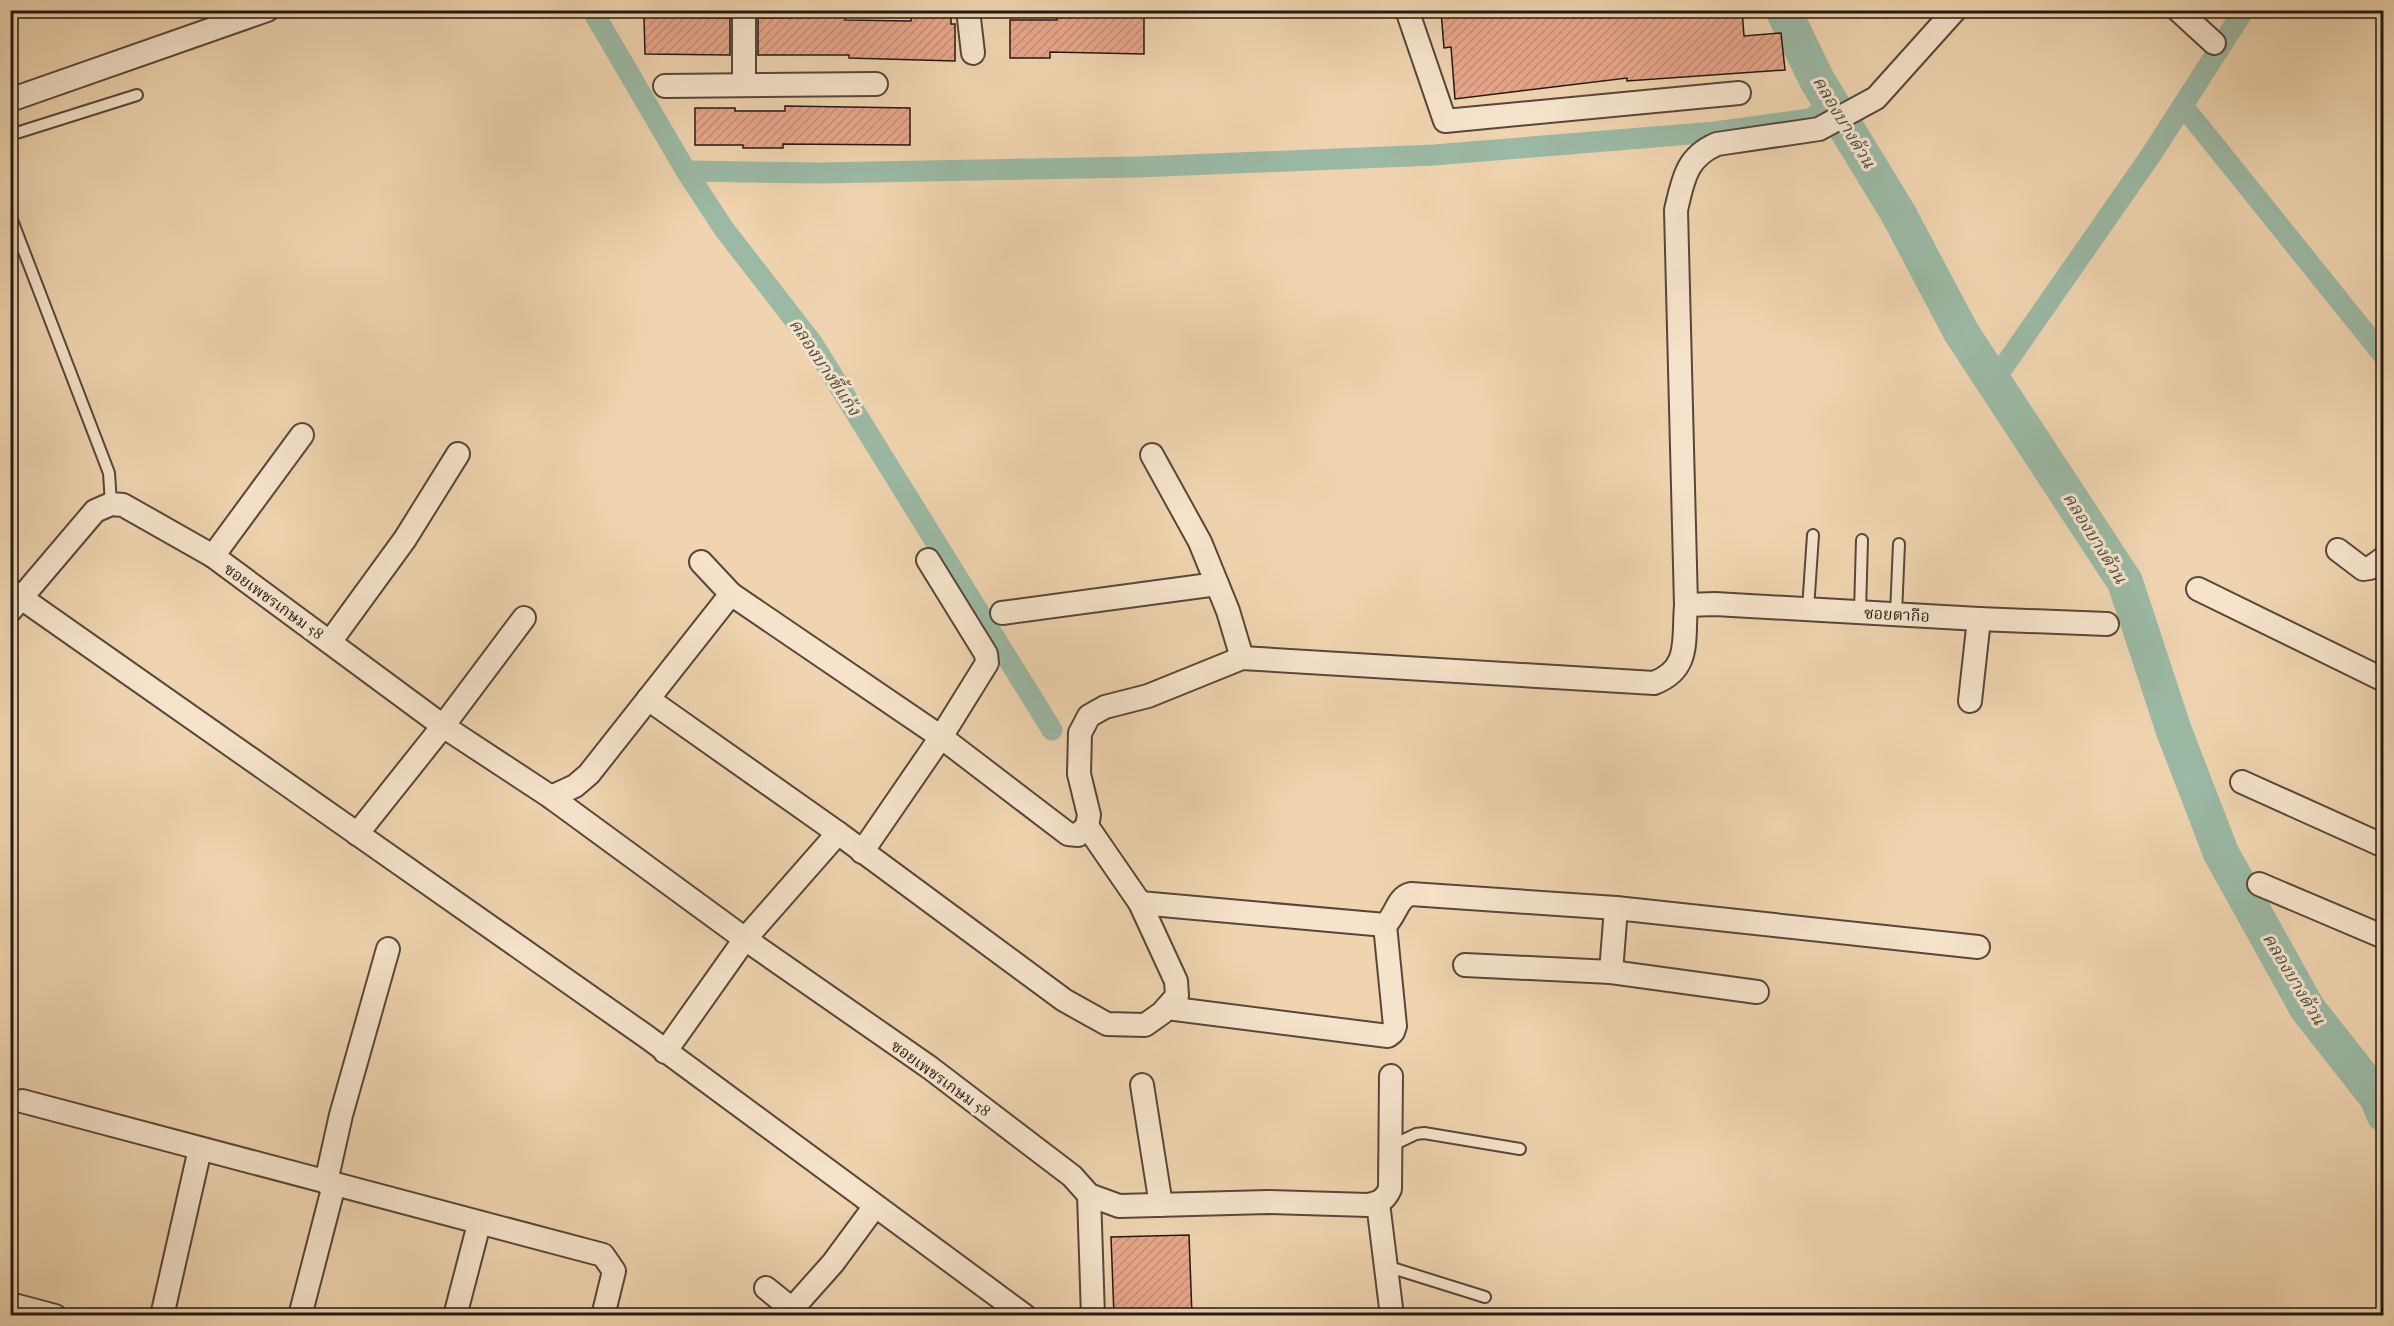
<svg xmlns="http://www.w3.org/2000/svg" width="2394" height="1326" viewBox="0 0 2394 1326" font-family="'IM FELL French Canon','Noto Serif Thai',serif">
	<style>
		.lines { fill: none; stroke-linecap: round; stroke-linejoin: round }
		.canal { stroke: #9bb9a5; stroke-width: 21 }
		.river { stroke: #9bb9a5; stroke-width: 36 }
		.building { fill: url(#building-hatch); stroke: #241813; stroke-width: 1.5 }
		.service-casing { stroke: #57473a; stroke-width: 14 }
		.minor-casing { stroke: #57473a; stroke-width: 26 }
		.path { stroke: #241813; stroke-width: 4; stroke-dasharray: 1.5 3; stroke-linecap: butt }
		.service { stroke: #f5e3cb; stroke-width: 10 }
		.minor { stroke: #f5e3cb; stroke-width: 22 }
		.labels { text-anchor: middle; stroke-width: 6; stroke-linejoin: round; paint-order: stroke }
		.street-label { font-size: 16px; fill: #241813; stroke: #f5e3cb }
		.water-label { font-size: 18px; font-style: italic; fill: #4e5046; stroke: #f5e3cb }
	</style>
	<defs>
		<pattern id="building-hatch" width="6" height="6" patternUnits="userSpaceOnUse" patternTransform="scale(1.5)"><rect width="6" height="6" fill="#e7a68b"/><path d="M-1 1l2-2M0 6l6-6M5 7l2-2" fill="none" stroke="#c68e77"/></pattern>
	</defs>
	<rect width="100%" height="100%" fill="#efd4af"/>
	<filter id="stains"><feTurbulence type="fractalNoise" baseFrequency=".00333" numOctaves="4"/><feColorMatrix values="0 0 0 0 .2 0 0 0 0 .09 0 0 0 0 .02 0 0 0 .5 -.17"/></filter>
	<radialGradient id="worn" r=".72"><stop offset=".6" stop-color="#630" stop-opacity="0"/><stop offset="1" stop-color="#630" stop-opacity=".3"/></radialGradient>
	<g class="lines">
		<g class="canal">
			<path d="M592 10 686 171 724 229 813 344 1052 730"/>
			<path d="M2183 106 2384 356"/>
			<path d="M686 171 819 173 1138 167 1434 155 1715 132 1810 119 1833 104"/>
			<path d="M1993 382 2151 155 2244 10"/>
		</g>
		<path class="river" d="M1783 10 1817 80 1898 213 1961 332 2125 582 2174 731 2221 853 2307 1008 2377 1097 2384 1114"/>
	</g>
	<g class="building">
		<path d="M911 10H951V24H955V61L849 58V55H758V18L845 17V20L911 21Z"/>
		<path d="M1742 10 1744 36 1781 33 1785 70 1627 81V78L1455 99 1451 47 1444 48 1441 11Z"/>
		<path d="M1057 15 1144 17V54L1050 52V58H1010V20H1057Z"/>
		<path d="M644 17 730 18V55L645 54Z"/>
		<path d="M785 106 910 108V145L783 144V148H743V145H695V108H735V111H785Z"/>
		<path d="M1189 1235 1192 1316H1114L1111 1237Z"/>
	</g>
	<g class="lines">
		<defs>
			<g id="service">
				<path d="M10 135 137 95"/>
				<path d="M10 215 109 473 111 504"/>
				<path d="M1808 609 1813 535"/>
				<path d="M1860 612 1862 540"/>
				<path d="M1896 614 1899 544"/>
				<path d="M1391 1146 1416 1134 1424 1133 1520 1149"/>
				<path d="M1386 1266 1485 1297"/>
			</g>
			<g id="minor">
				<path d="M968 10 973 53"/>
				<path d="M1407 10 1445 121 1739 93"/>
				<path d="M2178 10 2214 43"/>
				<path d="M744 85V10"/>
				<path d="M665 86 876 84"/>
				<path d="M10 100 267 10"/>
				<path d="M1152 455 1200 542 1228 611 1242 658"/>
				<path d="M2338 550 2363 569 2370 568 2384 558"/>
				<path d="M213 556 302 435"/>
				<path d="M701 562 731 594 941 737 1068 834 1078 835 1087 826 1089 815 1079 774 1080 733 1089 716 1105 707 1148 696 1242 658 1654 683C1691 669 1683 640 1686 605L1676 210C1683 180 1686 157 1717 144L1819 129 1876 98 1955 10"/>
				<path d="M2198 589 2384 680"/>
				<path d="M10 590 647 1037 1025 1316"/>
				<path d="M1686 605 1715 604 1979 619 2107 624"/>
				<path d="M10 611 95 511 111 504 123 505 213 556 443 726 551 797 745 939 929 1067 1072 1176 1089 1195 1119 1206 1268 1202 1368 1205C1379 1203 1385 1200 1390 1189L1391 1076"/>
				<path d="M1002 613 1217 584"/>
				<path d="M330 642 405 539 458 454"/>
				<path d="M648 699 838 833 1064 1000 1107 1024 1145 1025 1162 1013 1177 996 1176 981 1140 903 1087 826"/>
				<path d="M1970 701 1979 619"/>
				<path d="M2242 782 2384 846"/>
				<path d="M551 797 575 786 589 774 731 594"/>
				<path d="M357 834 443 726 524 618"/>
				<path d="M862 852 941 737 987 663 986 654 928 560"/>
				<path d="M2259 884 2384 937"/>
				<path d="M1140 903 1385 925C1396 916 1397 897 1411 894L1616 908 1978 947"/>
				<path d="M1616 908 1611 972 1757 992"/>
				<path d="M1465 965 1611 972"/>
				<path d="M1167 1008 1388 1036 1393 1032 1395 1026 1385 925"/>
				<path d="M665 1052 745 939 838 833"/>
				<path d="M1142 1085 1161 1205"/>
				<path d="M22 1101 603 1255 614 1271 603 1316"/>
				<path d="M326 1182 341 1115 388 949"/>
				<path d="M1089 1195 1093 1316"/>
				<path d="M1378 1203 1392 1316"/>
				<path d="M766 1288 792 1309"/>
				<path d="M10 1304 55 1316"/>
				<path d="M162 1316 200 1149"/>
				<path d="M300 1316 334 1185"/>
				<path d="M455 1316 479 1224"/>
				<path d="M794 1316 792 1309 833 1263 875 1206"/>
			</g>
		</defs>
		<use href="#service" class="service-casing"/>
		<use href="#minor" class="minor-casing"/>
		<path class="path" d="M1198 1312 1335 1316"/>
		<use href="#service" class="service"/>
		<use href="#minor" class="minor"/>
	</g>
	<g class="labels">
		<g class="street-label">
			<text transform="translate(274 601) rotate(36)" y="6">ซอยเพชรเกษม 58</text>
			<text transform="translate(1897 614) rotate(3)" y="6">ซอยตากือ</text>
			<text transform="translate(941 1078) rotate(36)" y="6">ซอยเพชรเกษม 58</text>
		</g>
		<g class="water-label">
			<text transform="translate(1844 122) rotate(59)" y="6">คลองบางด้วน</text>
			<text transform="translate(825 367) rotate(56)" y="6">คลองบางขี้แก้ง</text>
			<text transform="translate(2095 538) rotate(58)" y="6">คลองบางด้วน</text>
			<text transform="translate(2294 979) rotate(59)" y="6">คลองบางด้วน</text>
		</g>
	</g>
	<rect width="2394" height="1326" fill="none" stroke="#efd4af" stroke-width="36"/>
	<rect x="12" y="12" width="2370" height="1302" fill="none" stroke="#241813" stroke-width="3"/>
	<rect x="18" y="18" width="2358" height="1290" fill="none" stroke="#241813" stroke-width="1.5"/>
	<rect width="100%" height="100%" filter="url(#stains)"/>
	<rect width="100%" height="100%" fill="url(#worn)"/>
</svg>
